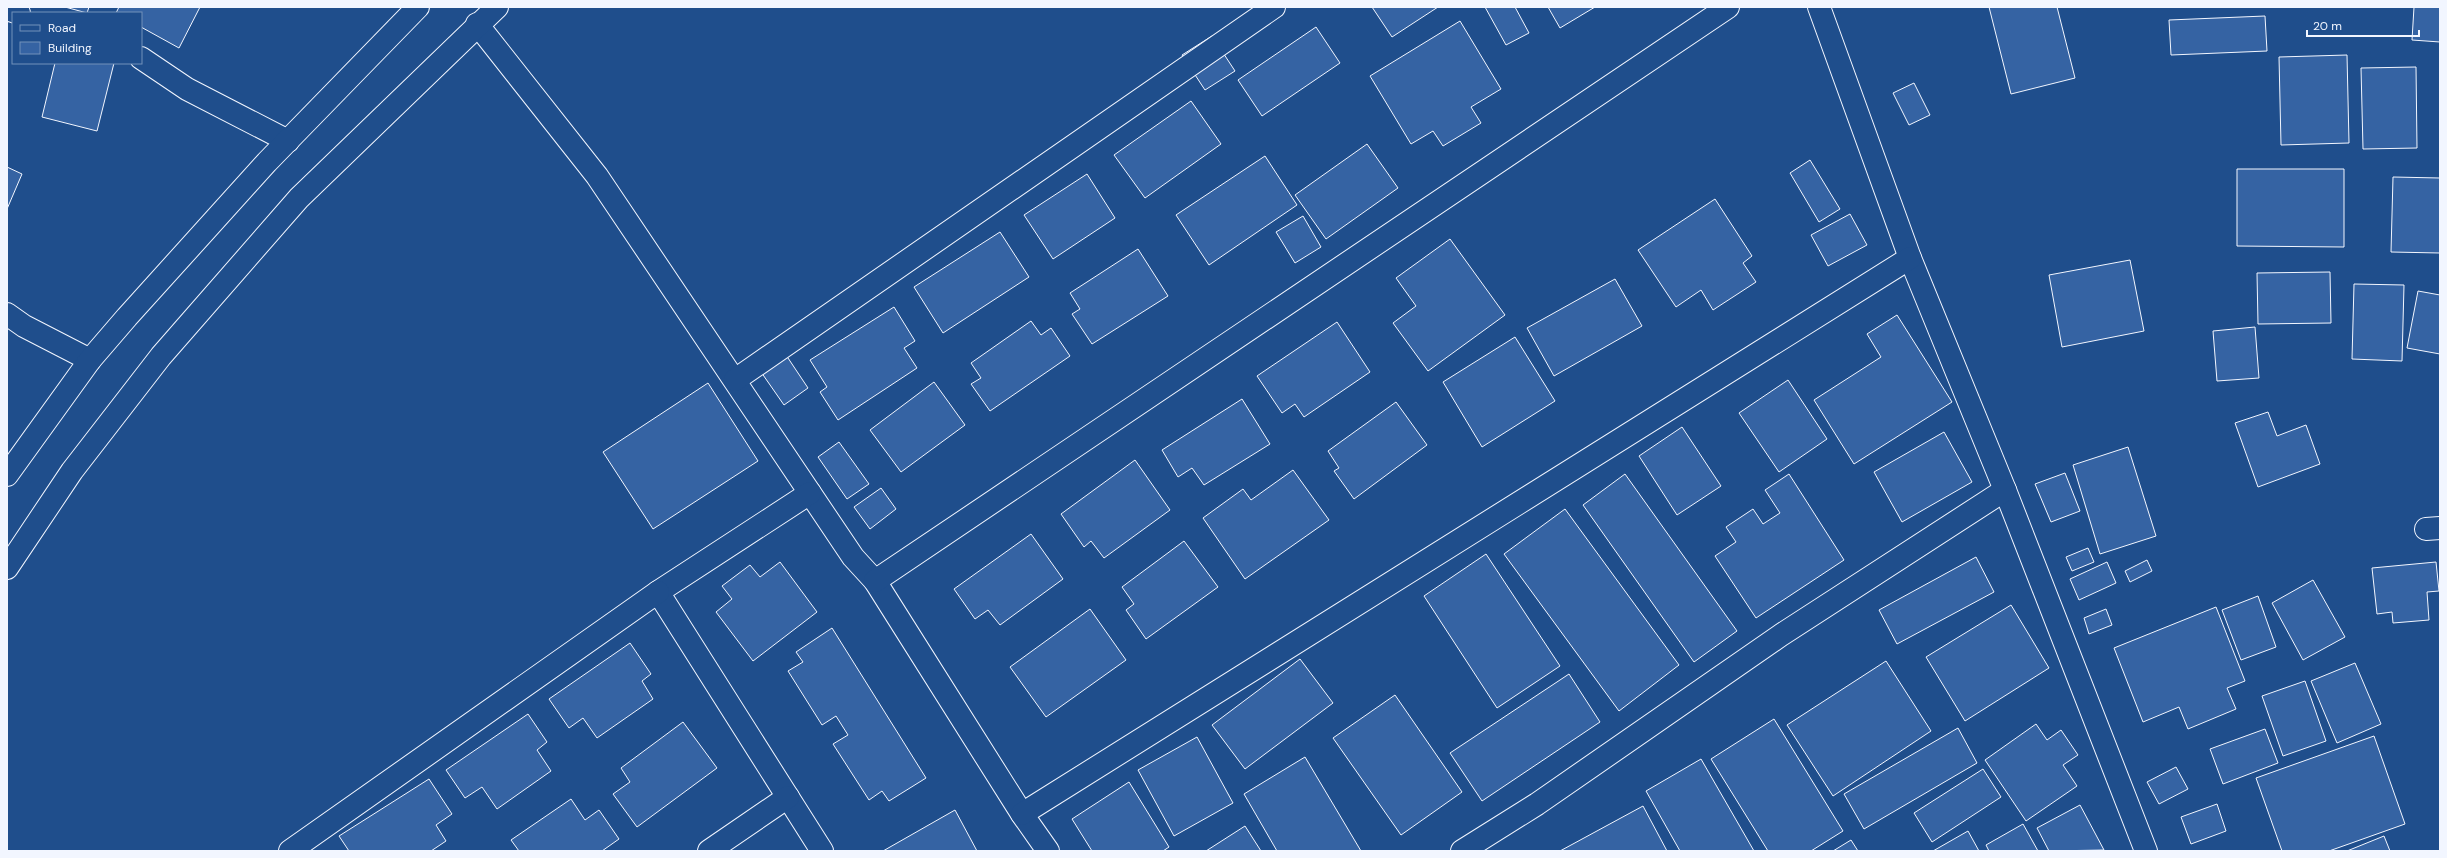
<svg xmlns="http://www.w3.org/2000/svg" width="2447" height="858" viewBox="0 0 2447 858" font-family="'DM Sans',sans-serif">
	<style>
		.building { fill: #3563a3; stroke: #f2f6ff }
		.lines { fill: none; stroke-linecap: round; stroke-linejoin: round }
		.minor-casing { stroke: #f2f6ff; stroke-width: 24 }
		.highway-casing { stroke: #f2f6ff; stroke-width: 24 }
		.minor { stroke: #1f4e8c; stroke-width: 22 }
		.highway { stroke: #1f4e8c; stroke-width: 22 }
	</style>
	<rect width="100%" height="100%" fill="#1f4e8c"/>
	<g class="building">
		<path d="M65 7H89L87 13Z"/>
		<path d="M119 7H200L179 48 141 27V13H116Z"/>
		<path d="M1372 7H1438L1392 37Z"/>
		<path d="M1485 7H1515L1529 33 1506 45Z"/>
		<path d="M1548 7H1595L1560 28Z"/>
		<path d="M1989 7H2057L2075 78 2011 94Z"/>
		<path d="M2414 7H2440V42L2412 40Z"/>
		<path d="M2265 16 2267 51 2171 55 2169 20Z"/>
		<path d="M1460 21 1501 89 1471 107 1481 123 1443 146 1433 131 1411 144 1370 76Z"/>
		<path d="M1316 27 1340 63 1262 116 1238 80Z"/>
		<path d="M1212 36 1235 71 1205 90 1182 55Z"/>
		<path d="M2347 55 2349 143 2281 145 2279 57Z"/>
		<path d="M55 63H114L97 131 42 117Z"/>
		<path d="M2416 67 2417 148 2363 149 2361 68Z"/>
		<path d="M1914 83 1930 115 1909 125 1893 93Z"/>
		<path d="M1191 101 1221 144 1145 198 1114 155Z"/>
		<path d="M1367 144 1398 188 1326 239 1295 195Z"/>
		<path d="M1265 156 1297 205 1209 265 1176 215Z"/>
		<path d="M1810 160 1840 209 1819 222 1790 173Z"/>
		<path d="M7 167 22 174 7 209Z"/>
		<path d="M2237 169H2344V247L2237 246Z"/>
		<path d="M1087 174 1115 218 1053 259 1024 215Z"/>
		<path d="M2393 177 2440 178V253L2391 252Z"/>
		<path d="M1715 199 1752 256 1743 263 1756 282 1713 310 1701 290 1676 307 1638 250Z"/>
		<path d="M1850 214 1867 245 1828 266 1811 235Z"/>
		<path d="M1303 216 1321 247 1295 263 1276 232Z"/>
		<path d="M1000 232 1029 277 943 333 914 287Z"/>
		<path d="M1450 239 1505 315 1428 371 1393 323 1416 306 1396 278Z"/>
		<path d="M1138 249 1168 296 1092 344 1072 314 1080 309 1070 293Z"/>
		<path d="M2130 260 2144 331 2062 347 2049 275Z"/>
		<path d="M2330 272 2331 323 2258 324 2257 273Z"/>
		<path d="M1615 279 1642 326 1554 376 1527 328Z"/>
		<path d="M2354 284 2404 285 2402 361 2352 359Z"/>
		<path d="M2418 291 2440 295V354L2407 348Z"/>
		<path d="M894 307 915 341 904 348 917 368 838 420 820 392 827 387 810 360Z"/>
		<path d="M1897 315 1952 402 1854 464 1814 400 1881 357 1867 334Z"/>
		<path d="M1031 321 1041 335 1051 328 1070 356 990 411 971 384 981 378 971 363Z"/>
		<path d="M1337 322 1370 372 1304 417 1295 404 1282 413 1257 376Z"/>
		<path d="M2255 327 2259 378 2217 381 2213 331Z"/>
		<path d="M1515 337 1555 401 1482 447 1443 382Z"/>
		<path d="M786 355 808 388 784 405 761 372Z"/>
		<path d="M1788 380 1827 439 1779 472 1739 413Z"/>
		<path d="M934 382 965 425 901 472 870 430Z"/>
		<path d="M708 383 758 461 653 529 603 452Z"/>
		<path d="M1242 399 1270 444 1204 485 1192 468 1178 477 1162 450Z"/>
		<path d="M1396 402 1427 445 1354 499 1334 471 1339 468 1328 451Z"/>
		<path d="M2268 412 2277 436 2306 425 2320 464 2258 487 2235 423Z"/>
		<path d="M1682 427 1721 486 1677 515 1639 456Z"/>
		<path d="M1944 432 1972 482 1902 522 1874 472Z"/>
		<path d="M839 442 869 484 847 499 818 457Z"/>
		<path d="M2128 447 2156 536 2100 554 2073 465Z"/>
		<path d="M1135 460 1170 510 1104 558 1091 541 1084 547 1061 514Z"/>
		<path d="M1293 470 1329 520 1245 579 1203 518 1243 489 1251 500Z"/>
		<path d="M2065 473 2080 511 2051 522 2035 484Z"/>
		<path d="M1625 474 1737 631 1694 662 1583 505Z"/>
		<path d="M1789 474 1844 560 1756 618 1715 556 1736 542 1726 527 1753 509 1763 524 1780 513 1765 490Z"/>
		<path d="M881 488 896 509 870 529 854 507Z"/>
		<path d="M1565 509 1679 665 1619 711 1504 554Z"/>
		<path d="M1031 534 1063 579 1000 625 988 610 975 619 954 589Z"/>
		<path d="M1184 541 1218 587 1146 639 1126 610 1134 604 1122 587Z"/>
		<path d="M2088 548 2094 562 2072 571 2066 557Z"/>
		<path d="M1486 554 1560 666 1497 708 1424 596Z"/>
		<path d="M1976 557 1994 592 1897 644 1879 610Z"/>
		<path d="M2147 560 2152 571 2130 582 2125 571Z"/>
		<path d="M780 562 817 612 753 661 716 612 732 599 722 586 750 565 760 577Z"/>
		<path d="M2107 562 2116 583 2079 600 2070 579Z"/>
		<path d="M2436 562 2439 591 2427 592 2429 620 2393 623 2392 612 2377 614 2372 568Z"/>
		<path d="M2313 580 2345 637 2303 660 2272 603Z"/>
		<path d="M2258 596 2276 647 2241 660 2222 610Z"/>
		<path d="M2011 605 2049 668 1965 721 1926 657Z"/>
		<path d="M2216 607 2245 681 2227 688 2236 709 2188 729 2179 707 2143 722 2114 648Z"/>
		<path d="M1090 609 1126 660 1046 717 1010 667Z"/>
		<path d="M2106 609 2112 625 2089 634 2084 618Z"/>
		<path d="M832 628 926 778 889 801 882 791 869 800 833 744 848 735 836 716 822 725 788 671 803 662 796 652Z"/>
		<path d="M630 643 651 674 642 681 653 699 597 738 583 718 569 728 549 699Z"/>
		<path d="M1300 659 1333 703 1245 769 1212 725Z"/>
		<path d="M1886 661 1931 731 1833 796 1787 725Z"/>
		<path d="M2355 663 2381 724 2337 743 2311 681Z"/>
		<path d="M1569 674 1600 722 1482 801 1450 753Z"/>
		<path d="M2305 681 2326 741 2283 756 2262 696Z"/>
		<path d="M1395 695 1462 792 1401 835 1333 738Z"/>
		<path d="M528 714 547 742 537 750 551 771 497 809 482 787 465 798 446 770Z"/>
		<path d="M1774 719 1843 831 1811 851H1768L1711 759Z"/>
		<path d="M683 722 717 768 637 827 613 794 630 782 621 768Z"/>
		<path d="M2036 724 2047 740 2061 730 2078 755 2063 765 2077 786 2026 821 1985 760Z"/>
		<path d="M1958 728 1977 763 1864 829 1844 794Z"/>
		<path d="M2265 729 2278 763 2223 784 2210 749Z"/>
		<path d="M2374 736 2405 824 2329 851H2282L2256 778Z"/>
		<path d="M1197 737 1233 803 1174 836 1138 770Z"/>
		<path d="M1305 757 1361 851H1277L1244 794Z"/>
		<path d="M1701 759 1754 851H1680L1646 791Z"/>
		<path d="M2176 767 2188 789 2159 804 2147 782Z"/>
		<path d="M1983 769 2001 797 1932 842 1914 813Z"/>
		<path d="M429 779 452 814 436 825 446 841 431 851H349L339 836Z"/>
		<path d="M1129 782 1169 847 1163 851H1092L1072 819Z"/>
		<path d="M571 799 585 820 599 810 619 839 602 851H519L511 840Z"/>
		<path d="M2217 804 2226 831 2191 844 2181 817Z"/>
		<path d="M2080 805 2104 850 2049 851 2037 828Z"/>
		<path d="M1643 806 1667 851H1560Z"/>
		<path d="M955 810 977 851H883Z"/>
		<path d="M2023 824 2038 851H1989L1986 845Z"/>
		<path d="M1245 826 1261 851H1206Z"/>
		<path d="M1968 831 1979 851H1933Z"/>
		<path d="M2384 836 2390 851H2347Z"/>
		<path d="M1851 840 1858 851H1833Z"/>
	</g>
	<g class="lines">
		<defs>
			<g id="minor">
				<path d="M1819 7 1910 258 2005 490 2146 851"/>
				<path d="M7 9 19 13"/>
				<path d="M477 24 597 176 853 557 875 581 1022 814 1048 851"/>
				<path d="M141 58 187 89 288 141"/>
				<path d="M7 314 24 326 90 360"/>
				<path d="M735 380 1274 7"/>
				<path d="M810 493 658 592 822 851"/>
				<path d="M2426 529 2440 528"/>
				<path d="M875 581 1728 7"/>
				<path d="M1022 814 1910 258"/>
				<path d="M290 851 658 592"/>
				<path d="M709 851 788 797"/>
				<path d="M1462 851 1537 804 1781 635 2005 490"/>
			</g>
			<g id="highway">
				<path d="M7 475 90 360 127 317 267 162 418 7"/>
				<path d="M7 568 72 471 161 356 299 198 497 7"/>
			</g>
		</defs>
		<use href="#minor" class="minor-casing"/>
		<use href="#highway" class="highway-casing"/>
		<use href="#minor" class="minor"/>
		<use href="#highway" class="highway"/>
	</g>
	<rect width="2447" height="858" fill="none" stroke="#f2f6ff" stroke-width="16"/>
	<rect x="12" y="12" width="130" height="52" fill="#1f4e8c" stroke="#7391ba"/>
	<rect x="20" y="25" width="20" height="6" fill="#1f4e8c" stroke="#7391ba"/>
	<text x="48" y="32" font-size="12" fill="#f2f6ff">Road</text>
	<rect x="20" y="42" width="20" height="12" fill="#3563a3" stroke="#7391ba"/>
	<text x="48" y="52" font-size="12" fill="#f2f6ff">Building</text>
	<path d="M2307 30v6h112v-6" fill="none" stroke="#f2f6ff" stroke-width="2"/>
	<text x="2313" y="30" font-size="12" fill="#f2f6ff" stroke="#1f4e8c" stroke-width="3" paint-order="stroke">20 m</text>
</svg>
